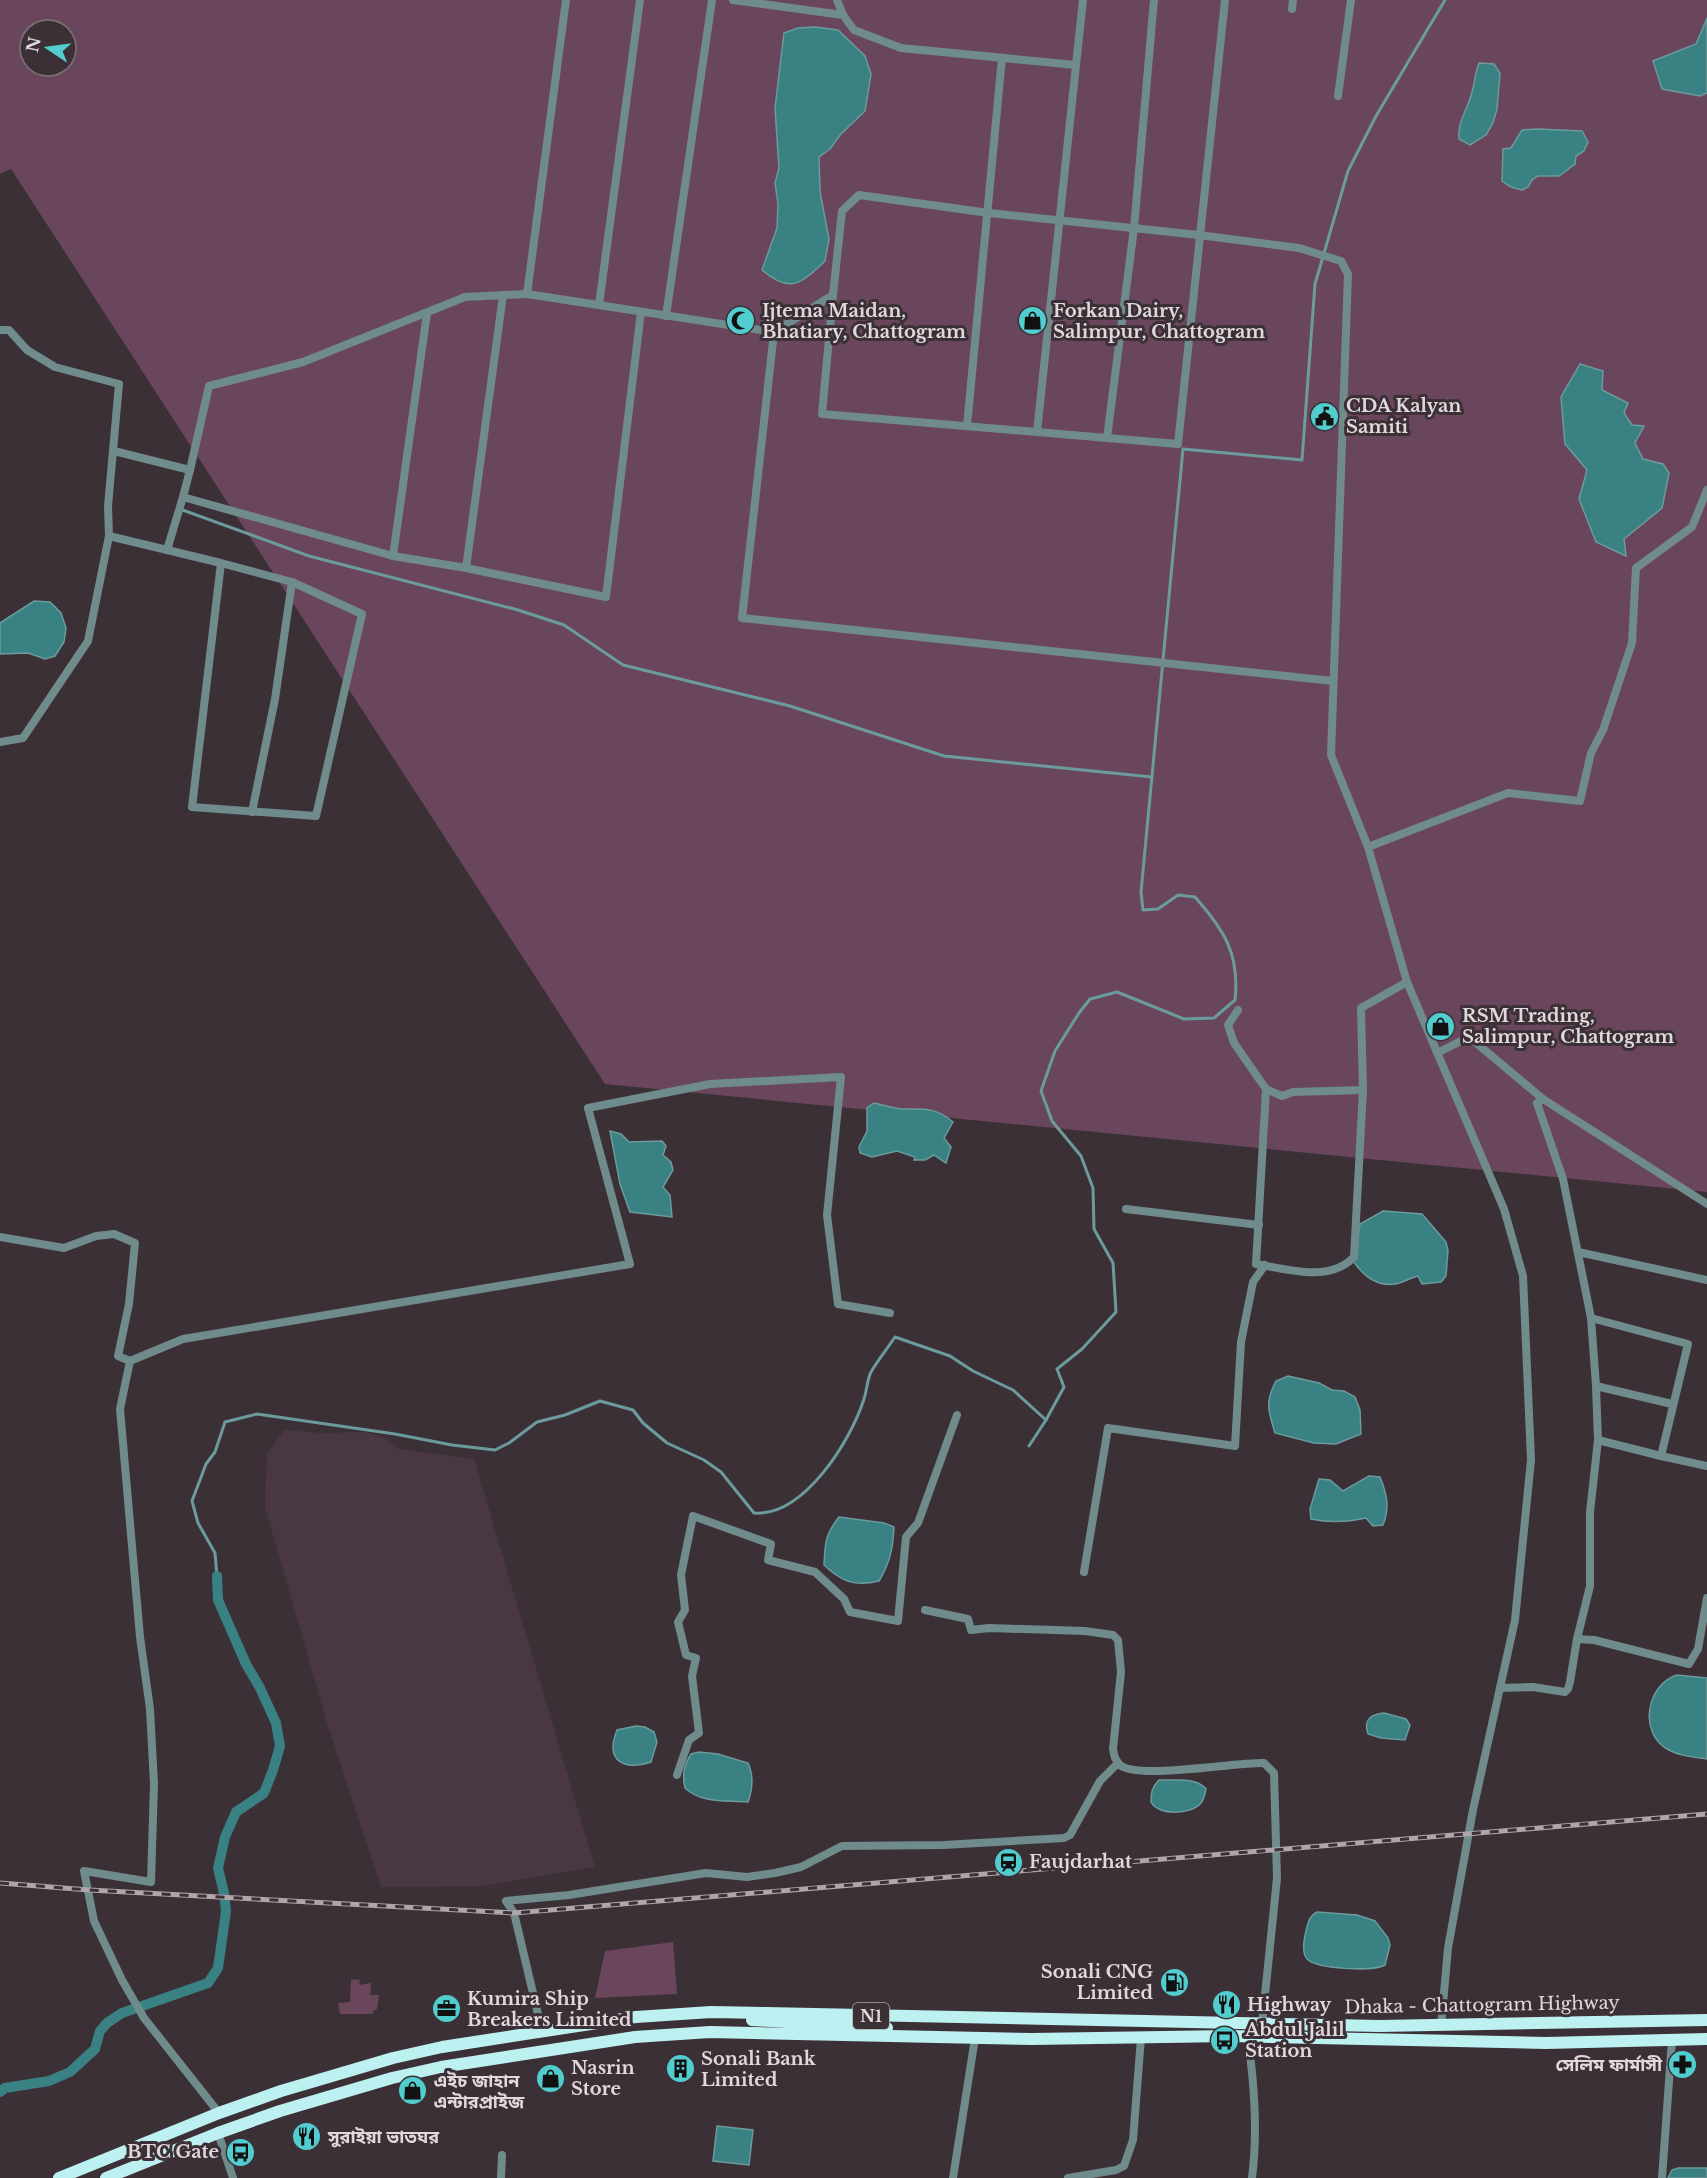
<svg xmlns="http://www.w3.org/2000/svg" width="1707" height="2178" viewBox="0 0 1707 2178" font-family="'Libre Baskerville','Noto Sans Bengali',serif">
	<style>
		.built { fill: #493742 }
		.green { fill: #69465c; fill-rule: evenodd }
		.water { fill: #398182; stroke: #6b9b9d; stroke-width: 1.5 }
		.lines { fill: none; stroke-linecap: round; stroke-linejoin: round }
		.stream { stroke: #6b9b9d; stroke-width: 3 }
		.canal { stroke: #398182; stroke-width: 10 }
		.minor { stroke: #6f8b8b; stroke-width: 8 }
		.trunk { stroke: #bdf0f0; stroke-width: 12 }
		.rail-casing { stroke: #afa6ab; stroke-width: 5 }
		.rail { stroke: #3c3037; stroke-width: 3; stroke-dasharray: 9; stroke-linecap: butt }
		.labels { text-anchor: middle; stroke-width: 6; stroke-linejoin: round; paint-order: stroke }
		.shield { fill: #3c3037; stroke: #afa6aa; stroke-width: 1.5 }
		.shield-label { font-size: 16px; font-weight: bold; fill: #e0d8dc }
		.poi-label { font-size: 18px; font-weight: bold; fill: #e0d8dc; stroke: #3c3037; text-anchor: start }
		.street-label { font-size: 18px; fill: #e0d8dc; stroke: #3c3037 }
	</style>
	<rect width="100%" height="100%" fill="#3c3037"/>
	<path class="built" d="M284 1430 321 1433 365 1432 386 1438 399 1449 474 1459 595 1867 483 1886 381 1887 327 1723 265 1507 267 1454Z"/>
	<g class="green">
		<path d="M0 0H1707V1192L605 1084 11 169 0 174ZM30 30H66V66H30Z"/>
		<path d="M673 1942 677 1994 595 1998 605 1951Z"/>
		<path d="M351 1979 360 1980 359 1985 371 1983 370 1995H379L377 2009 373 2011V2014H340L338 2003 350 2002Z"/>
	</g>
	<g class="water">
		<path d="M1707 18V93L1700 96 1662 89 1653 61 1696 44Z"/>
		<path d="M815 27 838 30 865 56 871 74 865 111 840 135 830 149 819 157 820 192 829 239 825 261C801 284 790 294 762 270L777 228 778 204 775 183 779 168 775 108 784 33 798 28Z"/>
		<path d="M1479 63 1494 64 1500 73 1497 109 1493 123 1486 135 1470 145 1459 139C1457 122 1468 109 1472 92 1475 82 1475 73 1479 63Z"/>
		<path d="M1537 129 1582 131 1588 142 1584 151 1576 156 1575 164 1559 176H1538L1532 180 1528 187 1522 190 1511 187 1502 181 1503 149 1511 148 1522 130Z"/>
		<path d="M1580 364 1603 371 1602 390 1628 403 1624 413 1632 425 1644 426 1635 443 1643 459 1663 464 1669 473 1662 508 1624 539 1626 556 1596 542 1579 499 1587 470 1565 444 1561 397Z"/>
		<path d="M34 601 50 602 61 613 66 628 64 642 55 656 45 659 28 653 0 654V623Z"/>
		<path d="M874 1103C884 1105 894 1109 903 1109 923 1109 936 1107 953 1122L944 1138 951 1147 946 1163 934 1155 925 1160H914L915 1157 897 1151 872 1157 860 1153 859 1147 867 1131V1108Z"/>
		<path d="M610 1131 621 1134 629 1142 662 1141 666 1146 663 1155 671 1162 673 1170 663 1187 670 1195 672 1217 630 1212 620 1184Z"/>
		<path d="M1383 1211 1422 1214 1446 1242 1448 1250 1446 1276 1441 1282 1422 1284 1418 1276C1410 1278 1402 1283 1395 1284 1376 1287 1363 1275 1354 1262L1360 1224Z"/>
		<path d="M1288 1376 1319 1383 1332 1390 1344 1391 1355 1397 1360 1410 1361 1434 1336 1444 1314 1443 1275 1433C1268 1411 1265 1401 1276 1381Z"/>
		<path d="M1369 1476 1380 1477C1387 1494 1390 1508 1383 1525L1373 1526 1366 1518C1348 1522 1329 1523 1311 1519L1310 1509 1319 1479 1330 1480 1343 1491Z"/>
		<path d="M839 1517 884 1523 894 1527C893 1548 890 1563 879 1581 855 1587 842 1582 824 1565 825 1543 825 1535 839 1517Z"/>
		<path d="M1677 1675 1707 1678V1759C1694 1757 1679 1756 1667 1749 1638 1732 1647 1684 1677 1675Z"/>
		<path d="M1384 1713 1406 1719 1410 1725 1405 1740 1381 1738 1368 1734C1363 1720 1371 1714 1384 1713Z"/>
		<path d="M636 1726 645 1727 654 1732 657 1742 651 1762C622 1771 605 1760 617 1730Z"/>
		<path d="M699 1752 718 1754 748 1763C754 1776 753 1788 748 1802 726 1800 702 1804 685 1788 682 1775 684 1766 691 1754Z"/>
		<path d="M1159 1780C1174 1781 1195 1776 1206 1789 1205 1794 1204 1799 1201 1803 1191 1815 1158 1816 1151 1802 1151 1793 1152 1787 1159 1780Z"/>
		<path d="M1317 1912 1357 1915 1375 1921 1388 1938 1390 1945 1385 1965C1373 1972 1317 1969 1307 1959 1301 1952 1304 1939 1306 1931 1308 1923 1309 1916 1317 1912Z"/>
		<path d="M717 2126 753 2130 749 2165 713 2161Z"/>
		<path d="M1678 2168H1707V2178H1668L1672 2170Z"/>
	</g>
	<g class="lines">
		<g class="stream">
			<path d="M180 509 309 556 518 610 564 625 623 665 790 706 944 756 1152 777"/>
			<path d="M1029 1446 1046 1420 1064 1387 1057 1369 1082 1349 1116 1312 1113 1263 1094 1229 1093 1188 1081 1156 1052 1121 1041 1091 1055 1051 1079 1013 1090 999 1117 992 1184 1019 1214 1018 1235 1000C1240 954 1224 930 1195 897L1178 895 1158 909 1143 910 1141 892 1183 449 1302 460 1315 284 1348 171 1376 116 1445 0"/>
			<path d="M217 1576 215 1553 198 1523 192 1501 206 1464 215 1452 225 1422 257 1414 395 1434 452 1445 495 1450 509 1443 537 1422 565 1415 600 1401 633 1410 643 1423 667 1443 704 1460 721 1472 754 1513C804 1517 851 1440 864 1399 867 1390 867 1380 871 1372 878 1360 887 1349 895 1337L950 1356 973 1371 1013 1390 1046 1420"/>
		</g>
		<path class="canal" d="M0 2092 5 2088 49 2081 70 2072 95 2049 100 2031 107 2023 122 2013 208 1983 218 1968 226 1911 224 1893 218 1868 225 1837 236 1812 264 1793 273 1770 280 1746 276 1723 260 1688 246 1664 218 1600 217 1576"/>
		<g class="minor">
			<path d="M566 0 527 294 774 332 833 295 842 211 859 195 989 213 1199 235 1299 248 1341 261 1348 274 1331 755 1368 847 1407 982 1504 1209 1523 1276 1531 1460 1515 1620 1473 1810 1448 1948 1441 2026"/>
			<path d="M733 0 843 15"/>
			<path d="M837 0 843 15 854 30 901 48 1076 65 1083 0"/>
			<path d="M1292 9 1293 0"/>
			<path d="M1338 96 1351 0"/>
			<path d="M833 295 822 414 1178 444 1225 0"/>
			<path d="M599 305 640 0"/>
			<path d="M666 316 712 0"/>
			<path d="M0 330H9L27 350 55 367 119 384 108 506 109 536"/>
			<path d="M774 332 742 618 1333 681"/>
			<path d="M967 426 1002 58"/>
			<path d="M1037 432 1076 65"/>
			<path d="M1107 438 1134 228 1154 0"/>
			<path d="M114 451 190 470 183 497 393 556 466 568 606 597 641 312"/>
			<path d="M190 470 209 386 303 362 465 297 527 294"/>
			<path d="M167 550 183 497"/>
			<path d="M393 556 427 313"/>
			<path d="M466 568 503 295"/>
			<path d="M0 742 23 738 88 641 109 536 221 563 192 807 316 816 362 614 292 582 221 563"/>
			<path d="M252 812 275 699 292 582"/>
			<path d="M1368 847 1508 793 1580 801 1591 753 1603 730 1632 643 1636 568 1692 527 1707 490"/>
			<path d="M1238 1010 1228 1025 1234 1043 1266 1089 1282 1096 1293 1092 1363 1090"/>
			<path d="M1437 1053 1469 1037 1543 1099 1537 1103 1563 1179 1591 1318 1596 1386 1598 1440 1590 1512V1586L1577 1639 1570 1682 1568 1689 1565 1692 1533 1687 1500 1688"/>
			<path d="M1266 1089 1256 1264C1287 1269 1329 1283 1354 1257L1363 1090 1361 1008 1407 982"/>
			<path d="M1543 1099 1707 1204"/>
			<path d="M1126 1209 1259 1225"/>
			<path d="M0 1237 64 1248 96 1236 114 1234 135 1243 129 1304 118 1356 130 1361 120 1409 140 1637 150 1709 154 1784 151 1882 84 1871 94 1921 122 1980 144 2018 219 2113"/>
			<path d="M1578 1252 1707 1280"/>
			<path d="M1591 1318 1688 1344 1661 1456 1598 1440"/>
			<path d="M130 1361 183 1339 630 1264 588 1108 710 1084 841 1077 827 1215 838 1304 890 1313"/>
			<path d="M1596 1386 1672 1404"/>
			<path d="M1661 1456 1707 1466"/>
			<path d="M1084 1572 1108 1428 1235 1446 1241 1342 1253 1282 1265 1265"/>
			<path d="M925 1610 968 1619 971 1630 989 1628 1085 1631 1113 1635 1118 1640 1121 1672 1113 1749C1114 1756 1115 1760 1120 1765 1137 1780 1236 1762 1264 1763L1274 1773 1277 1878 1262 2024"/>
			<path d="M1577 1639 1594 1640 1689 1664 1698 1649 1707 1598"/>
			<path d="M677 1775 689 1740 699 1733 692 1676 696 1658 686 1655 678 1622 685 1610 681 1575 693 1516 771 1544 768 1560 815 1572 844 1599 850 1612 898 1621 906 1537 918 1523 957 1415"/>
			<path d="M542 2031 514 1913 506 1901 569 1895 706 1873 747 1877 775 1873 801 1867 842 1846 943 1845 1064 1838 1070 1835 1100 1781 1118 1763"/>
			<path d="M1248 2037C1254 2084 1258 2130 1252 2178"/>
			<path d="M218 2133 233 2178"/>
			<path d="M501 2178 502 2155"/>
			<path d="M953 2178 975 2038"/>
			<path d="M1068 2178 1116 2170 1124 2166 1133 2140 1141 2038"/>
			<path d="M1662 2178 1672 2040"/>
		</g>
		<g class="trunk">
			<path d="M752 2020 887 2028"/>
			<path d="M59 2178 219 2113 281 2091 393 2058 442 2047 636 2017 711 2012 766 2013 1380 2026 1707 2020"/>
			<path d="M106 2178 218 2133 280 2111 392 2078 441 2067 635 2037 710 2032 1032 2039 1230 2036 1546 2043 1707 2039"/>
		</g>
		<defs>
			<path id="rail" d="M0 1883 89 1890 514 1913 1707 1814"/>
		</defs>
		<use href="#rail" class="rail-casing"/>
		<use href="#rail" class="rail"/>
	</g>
	<defs>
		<symbol id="mosque-disc" viewBox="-11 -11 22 22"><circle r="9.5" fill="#52cdcf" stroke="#3c3037"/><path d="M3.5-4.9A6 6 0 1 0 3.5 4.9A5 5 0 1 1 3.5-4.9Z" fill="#111"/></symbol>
		<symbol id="shop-disc" viewBox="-11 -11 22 22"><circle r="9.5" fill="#52cdcf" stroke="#3c3037"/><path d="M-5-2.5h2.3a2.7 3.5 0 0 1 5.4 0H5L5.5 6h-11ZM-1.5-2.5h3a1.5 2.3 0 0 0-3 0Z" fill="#111"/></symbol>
		<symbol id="civic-disc" viewBox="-11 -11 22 22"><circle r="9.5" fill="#52cdcf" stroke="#3c3037"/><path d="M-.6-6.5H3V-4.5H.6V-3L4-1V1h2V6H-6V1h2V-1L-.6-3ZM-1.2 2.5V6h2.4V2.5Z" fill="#111"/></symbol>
		<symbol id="station-disc" viewBox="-11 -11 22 22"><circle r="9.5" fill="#52cdcf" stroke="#3c3037"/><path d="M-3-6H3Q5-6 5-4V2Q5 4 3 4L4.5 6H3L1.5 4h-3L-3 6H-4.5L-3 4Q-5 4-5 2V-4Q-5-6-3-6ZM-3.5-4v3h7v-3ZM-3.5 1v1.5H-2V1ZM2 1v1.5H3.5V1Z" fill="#111"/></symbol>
		<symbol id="fuel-disc" viewBox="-11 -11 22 22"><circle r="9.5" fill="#52cdcf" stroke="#3c3037"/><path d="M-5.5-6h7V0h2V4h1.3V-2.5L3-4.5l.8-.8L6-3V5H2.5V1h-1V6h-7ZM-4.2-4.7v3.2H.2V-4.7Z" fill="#111"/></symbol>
		<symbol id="restaurant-disc" viewBox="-11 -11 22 22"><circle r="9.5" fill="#52cdcf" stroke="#3c3037"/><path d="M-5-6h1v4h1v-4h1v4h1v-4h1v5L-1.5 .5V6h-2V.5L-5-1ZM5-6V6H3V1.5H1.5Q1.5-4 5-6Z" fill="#111"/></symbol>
		<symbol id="office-disc" viewBox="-11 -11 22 22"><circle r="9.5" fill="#52cdcf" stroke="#3c3037"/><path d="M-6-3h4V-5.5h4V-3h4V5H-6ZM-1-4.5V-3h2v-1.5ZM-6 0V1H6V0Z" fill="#111"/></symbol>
		<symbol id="bus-disc" viewBox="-11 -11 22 22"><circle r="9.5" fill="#52cdcf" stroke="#3c3037"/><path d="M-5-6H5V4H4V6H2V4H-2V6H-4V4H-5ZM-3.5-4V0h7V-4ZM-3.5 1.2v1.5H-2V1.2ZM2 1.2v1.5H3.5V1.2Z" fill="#111"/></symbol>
		<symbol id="pharmacy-disc" viewBox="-11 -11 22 22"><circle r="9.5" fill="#52cdcf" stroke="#3c3037"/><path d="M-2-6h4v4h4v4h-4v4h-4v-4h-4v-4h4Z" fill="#111"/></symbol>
		<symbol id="building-disc" viewBox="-11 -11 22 22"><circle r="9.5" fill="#52cdcf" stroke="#3c3037"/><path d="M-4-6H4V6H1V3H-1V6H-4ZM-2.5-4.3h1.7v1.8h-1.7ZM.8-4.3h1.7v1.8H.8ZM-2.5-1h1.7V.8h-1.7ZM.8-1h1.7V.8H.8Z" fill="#111"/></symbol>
	</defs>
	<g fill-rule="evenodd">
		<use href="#mosque-disc" x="724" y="304" width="33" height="33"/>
		<use href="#shop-disc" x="1016" y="304" width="33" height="33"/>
		<use href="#civic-disc" x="1308" y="400" width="33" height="33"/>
		<use href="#shop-disc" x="1424" y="1010" width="33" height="33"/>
		<use href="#station-disc" x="992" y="1846" width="33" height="33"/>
		<use href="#fuel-disc" x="1158" y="1966" width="33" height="33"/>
		<use href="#restaurant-disc" x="1210" y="1988" width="33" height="33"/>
		<use href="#office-disc" x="430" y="1992" width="33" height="33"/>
		<use href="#bus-disc" x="1208" y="2024" width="33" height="33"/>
		<use href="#pharmacy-disc" x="1666" y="2048" width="33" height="33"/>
		<use href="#building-disc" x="664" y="2052" width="33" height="33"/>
		<use href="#shop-disc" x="534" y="2062" width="33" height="33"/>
		<use href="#shop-disc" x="396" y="2074" width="33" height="33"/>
		<use href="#restaurant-disc" x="290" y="2120" width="33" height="33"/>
		<use href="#bus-disc" x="224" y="2136" width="33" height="33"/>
	</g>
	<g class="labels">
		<rect class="shield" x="853" y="2003" width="36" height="26" rx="4.5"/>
		<g class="shield-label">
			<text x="871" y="2022">N1</text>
		</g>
		<g class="poi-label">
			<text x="762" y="317">Ijtema Maidan,<tspan x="762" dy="21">Bhatiary, Chattogram</tspan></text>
			<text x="1053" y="317">Forkan Dairy,<tspan x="1053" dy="21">Salimpur, Chattogram</tspan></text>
			<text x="1346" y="412">CDA Kalyan<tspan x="1346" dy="21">Samiti</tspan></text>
			<text x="1462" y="1022">RSM Trading,<tspan x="1462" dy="21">Salimpur, Chattogram</tspan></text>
			<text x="1029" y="1868">Faujdarhat</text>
			<text x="1153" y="1978" text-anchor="end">Sonali CNG<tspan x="1153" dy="21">Limited</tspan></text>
			<text x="467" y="2005">Kumira Ship<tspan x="467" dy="21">Breakers Limited</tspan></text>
			<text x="1247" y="2011">Highway</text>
			<text x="1245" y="2036">Abdul Jalil<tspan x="1245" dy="21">Station</tspan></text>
			<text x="701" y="2065">Sonali Bank<tspan x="701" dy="21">Limited</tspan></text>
			<text x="1662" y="2071" text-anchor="end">সেলিম ফার্মাসী</text>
			<text x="571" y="2074">Nasrin<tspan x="571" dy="21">Store</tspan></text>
			<text x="434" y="2087">এইচ জাহান<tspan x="434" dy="21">এন্টারপ্রাইজ</tspan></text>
			<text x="328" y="2143">সুরাইয়া ভাতঘর</text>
			<text x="219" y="2158" text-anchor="end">BTC Gate</text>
		</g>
		<g class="street-label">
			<text transform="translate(1482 2005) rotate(-1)" y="6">Dhaka - Chattogram Highway</text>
		</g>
	</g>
	<g transform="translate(48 48) rotate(283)"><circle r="28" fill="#3c3037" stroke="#7e7379" stroke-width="1.5"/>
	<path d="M0-4.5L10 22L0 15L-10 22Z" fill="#52cdcf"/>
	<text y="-9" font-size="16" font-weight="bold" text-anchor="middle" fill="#e0d8dc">N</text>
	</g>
</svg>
